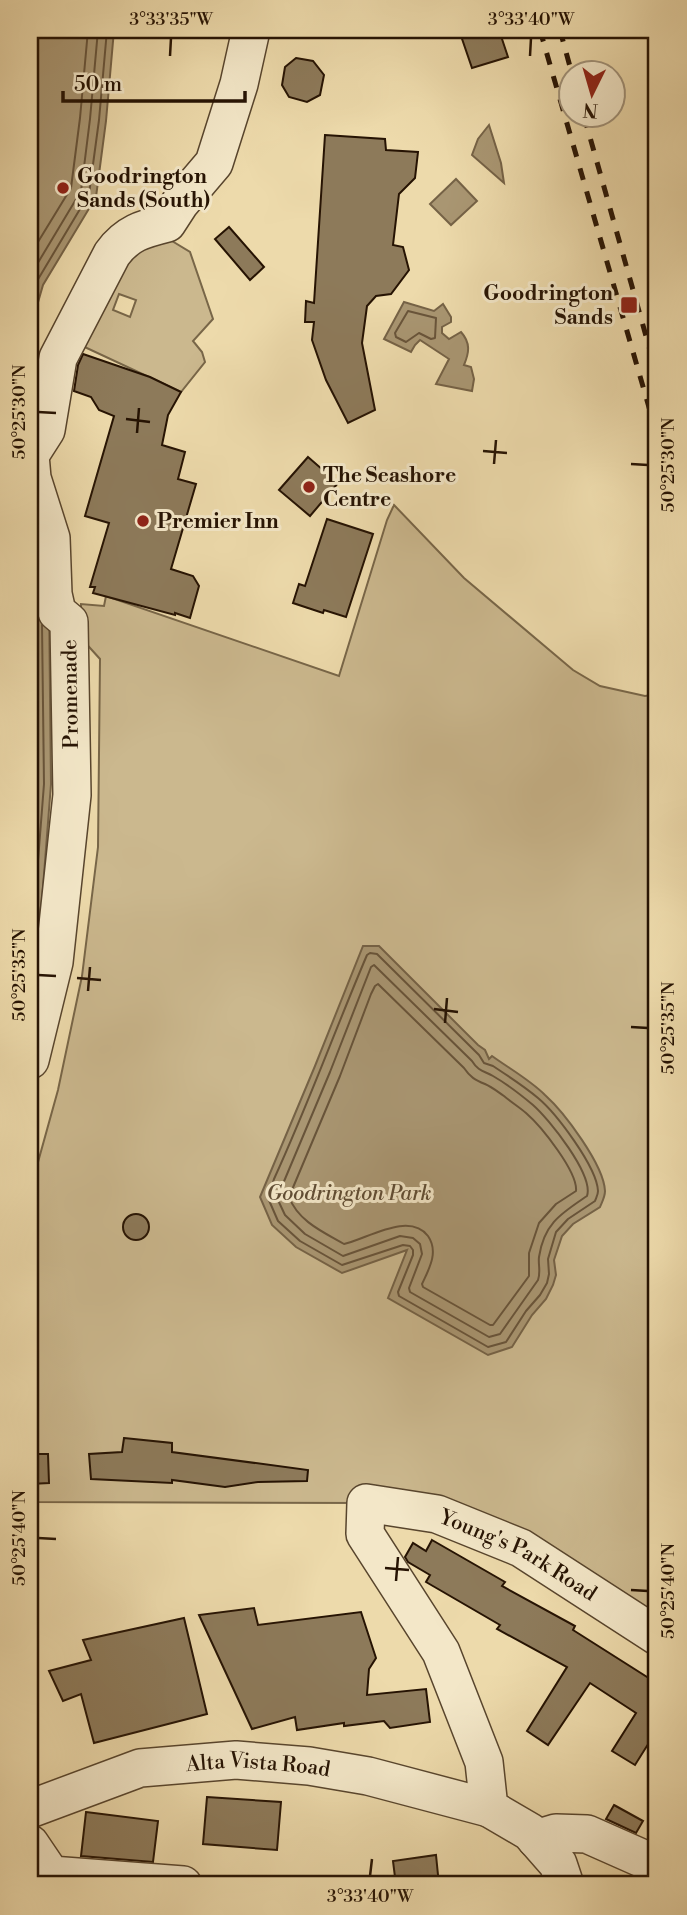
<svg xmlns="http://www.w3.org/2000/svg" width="687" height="1915" viewBox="0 0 687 1915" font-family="'Libre Bodoni',serif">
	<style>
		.green { fill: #cbb88e; stroke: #786648; stroke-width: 2; fill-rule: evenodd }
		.water { fill: #a99672; stroke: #756246; stroke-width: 2 }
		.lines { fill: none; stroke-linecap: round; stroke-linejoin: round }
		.shore { stroke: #68543a; stroke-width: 2 }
		.building { fill: #8d7a5a; stroke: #261303; stroke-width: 2 }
		.minor-casing { stroke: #58452d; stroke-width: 40 }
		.minor { stroke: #f3e7c8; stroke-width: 37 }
		.rail { stroke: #261303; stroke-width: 5; stroke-dasharray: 12 12; stroke-linecap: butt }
		.ticks { fill: none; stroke: #261303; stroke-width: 2.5 }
		.poi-dot { fill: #8f2418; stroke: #f3e7c8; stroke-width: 2.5 }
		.labels { text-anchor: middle; stroke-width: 6; stroke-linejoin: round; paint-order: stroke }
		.poi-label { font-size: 21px; font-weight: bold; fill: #261303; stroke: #f3e7c8; text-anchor: start }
		.street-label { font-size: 21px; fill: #261303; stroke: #f3e7c8 }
		.park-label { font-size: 21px; font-style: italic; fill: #604d34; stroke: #f3e7c8 }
		.neatline { fill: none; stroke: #261303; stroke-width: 2.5 }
		.ticks-label { font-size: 18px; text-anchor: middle; fill: #261303 }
	</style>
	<rect width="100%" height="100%" fill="#eddaab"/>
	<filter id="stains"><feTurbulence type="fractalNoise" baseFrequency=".00286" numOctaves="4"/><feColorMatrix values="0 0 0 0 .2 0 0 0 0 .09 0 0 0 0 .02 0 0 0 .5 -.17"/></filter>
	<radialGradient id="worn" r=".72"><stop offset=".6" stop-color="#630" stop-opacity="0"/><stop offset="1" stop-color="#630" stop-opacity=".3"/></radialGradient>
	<g class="green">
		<path d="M167 238 190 252 213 319 193 341 202 352 205 362 181 392 76 343 127 248ZM119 294 136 300 130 317 113 310Z"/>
		<path d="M394 505 464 578 573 670 600 686 645 696 657 694V1636L603 1602 366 1503 30 1502V1191L58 1090 82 976 98 847 100 659 81 638V604L104 606 106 596 339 676 387 520Z"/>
	</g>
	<g class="water">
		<path d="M30 30H114L106 121 96 197 43 285 30 330Z"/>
		<path d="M489 125 501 163 504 183 472 155 478 139Z"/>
		<path d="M456 179 477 201 451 225 430 204Z"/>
		<path d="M404 302 434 311 443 304 451 317V322L442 327V333L449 339 461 332C471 343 469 353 464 365L471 367 474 379 472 391 436 384 449 359 420 340 415 345 411 352 384 339Z"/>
		<path d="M30 577 33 599 40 602H49L51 784 42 900 30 977Z"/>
		<path d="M363 946H379L478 1045 485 1050 489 1059 492 1056C510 1069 530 1080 545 1095 564 1112 604 1165 605 1191 605 1197 602 1202 600 1207L573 1224 562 1236 554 1260 556 1275 553 1285 546 1299 532 1315 512 1347 488 1355 388 1298 407 1250 342 1273 296 1247 272 1225 260 1197 315 1066Z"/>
	</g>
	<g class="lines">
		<g class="shore">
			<path d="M30 255 71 188 80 118 88 30"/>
			<path d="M30 276 81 191 90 119 98 30"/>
			<path d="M30 304 37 281 89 194 99 120 107 30"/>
			<path d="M408 311 436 318 435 338 431 339 419 333 406 342 396 337 395 333Z"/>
			<path d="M30 614 33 618 35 783 30 852"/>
			<path d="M30 933 35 899 44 784 42 625"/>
			<path d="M370 953 377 954 479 1055 484 1063 493 1066C508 1076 524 1086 538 1098 556 1113 597 1167 598 1191 598 1195 596 1198 595 1201L568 1219 556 1232 548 1259 549 1274 547 1283 540 1295 526 1311 506 1342 488 1347 399 1296 398 1292 413 1255V1250L410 1246 403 1245 342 1265 300 1241 278 1221 268 1198 274 1179C308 1105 335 1030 367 955Z"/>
			<path d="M374 965 472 1061C478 1071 484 1071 493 1076 507 1084 521 1095 533 1105 549 1119 594 1175 587 1196 562 1213 544 1223 539 1257 538 1265 541 1271 538 1280L500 1334 489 1337 410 1292 409 1288 422 1254 420 1244 413 1238 400 1236 343 1256 305 1234 285 1215 277 1198 330 1072 371 967Z"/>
			<path d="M378 984 464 1068C470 1077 475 1080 485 1084 492 1087 498 1092 504 1096 511 1102 519 1107 526 1113 541 1126 578 1172 576 1191L556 1204 539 1223 529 1253V1276L493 1325H490L423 1287 422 1284C429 1269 439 1252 428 1236 409 1211 367 1239 344 1244 323 1232 298 1221 289 1197L340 1076 371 994 375 986Z"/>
		</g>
	</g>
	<g class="building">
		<path d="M459 30H499L508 57 472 68Z"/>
		<path d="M296 58 313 61 324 75 320 95 307 102 289 97 282 85 285 67Z"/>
		<path d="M325 135 385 139 386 150 418 152 415 178 399 194 393 245 403 247 409 270 391 294 376 296 367 306 362 343 375 410 348 423 326 380 312 340 314 322H305L306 301 314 303Z"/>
		<path d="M229 227 264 267 250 280 215 239Z"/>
		<path d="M83 354 150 377 181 392 168 415 162 445 185 452 178 479 196 484 171 569 193 576 199 586 190 618 175 613V615L93 593 95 587H90L109 523 85 516 114 416 99 410 91 397 74 391 78 365Z"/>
		<path d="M308 457 338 483 310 516 279 490Z"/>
		<path d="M327 519 373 534 346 617 324 610 323 613 293 603 299 584 305 586Z"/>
		<circle cx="136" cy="1227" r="13"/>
		<path d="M124 1438 172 1443V1452L308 1470 307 1481 258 1482 225 1487 172 1480V1483L91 1479 89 1454 122 1452Z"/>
		<path d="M30 1454H48L49 1483 30 1484Z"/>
		<path d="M432 1540 505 1582 502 1586 575 1626 573 1630 655 1682 657 1680V1730L635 1765 612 1751 636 1713 590 1683 548 1745 527 1731 567 1667 497 1629 500 1625 426 1582 430 1575 408 1562 405 1557 413 1543 426 1551Z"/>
		<path d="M254 1608 258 1625 361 1612 376 1658 369 1669 367 1695 426 1689 430 1722 390 1728 384 1721 344 1726V1723L297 1730 295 1717 252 1729 199 1615Z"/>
		<path d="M184 1618 207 1714 94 1743 81 1694 63 1701 49 1671 91 1660 83 1640Z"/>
		<path d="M207 1797 281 1802 277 1850 203 1844Z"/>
		<path d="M614 1805 643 1821 636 1833 606 1819Z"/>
		<path d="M86 1812 158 1821 153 1862 81 1856Z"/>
		<path d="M436 1855 439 1885H396L393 1861Z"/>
	</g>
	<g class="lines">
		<defs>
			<g id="minor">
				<path d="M30 1060 54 962 72 795 69 622 57 612 53 594 51 538 32 478 30 455 46 430 58 358 112 254C127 233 143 229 167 223L180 203 214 163 239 84 251 30"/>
				<path id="s1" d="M30 1809 140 1768 236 1760 309 1766 368 1776 489 1808"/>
				<path d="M536 1839 556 1833 587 1834 657 1865"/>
				<path d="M30 1844 51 1875 183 1885"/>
				<path id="s2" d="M565 1885 558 1864 530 1832 489 1808 484 1762 441 1652 365 1534 366 1503 437 1514 521 1548 657 1636"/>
			</g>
		</defs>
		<use href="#minor" class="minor-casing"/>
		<use href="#minor" class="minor"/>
		<g class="rail">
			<path d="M540 30 657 435"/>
			<path d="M560 30 572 74"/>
			<path d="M584 116 657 375"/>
		</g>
	</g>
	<path class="ticks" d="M170 56 171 38M530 56 531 38M38 412 56 413M126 419 150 422M137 433 139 408M483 451 507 453M494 464 496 440M631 464 648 465M38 975 56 976M77 978 101 980M88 991 90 967M434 1009 458 1012M445 1023 447 998M631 1027 648 1028M38 1538 56 1539M385 1568 409 1570M396 1581 398 1557M631 1590 648 1591M370 1876 372 1859"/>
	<g class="poi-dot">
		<circle cx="63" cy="188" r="7"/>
		<rect x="620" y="296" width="18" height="18" rx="3.5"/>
		<circle cx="309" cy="487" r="7"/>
		<circle cx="143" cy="521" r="7"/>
	</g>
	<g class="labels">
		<g class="poi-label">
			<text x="77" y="183">Goodrington<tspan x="77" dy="24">Sands (South)</tspan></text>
			<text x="613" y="300" text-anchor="end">Goodrington<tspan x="613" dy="24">Sands</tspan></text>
			<text x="323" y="482">The Seashore<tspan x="323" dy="24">Centre</tspan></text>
			<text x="157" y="528">Premier Inn</text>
		</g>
		<g class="street-label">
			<text transform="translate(70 694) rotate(-91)" y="7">Promenade</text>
			<text dy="7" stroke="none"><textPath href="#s2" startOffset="611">Young's Park Road</textPath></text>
			<text dy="7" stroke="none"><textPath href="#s1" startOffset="236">Alta Vista Road</textPath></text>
		</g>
		<g class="park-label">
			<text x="349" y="1200">Goodrington Park</text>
		</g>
	</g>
	<rect width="687" height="1915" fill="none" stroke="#eddaab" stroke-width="77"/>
	<g transform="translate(592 94) rotate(185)"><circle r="33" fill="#f3e7c8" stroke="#a19279" stroke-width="2"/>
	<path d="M0-5L12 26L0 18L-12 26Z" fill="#8f2418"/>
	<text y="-10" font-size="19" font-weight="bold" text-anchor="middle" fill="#261303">N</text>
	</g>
	<path d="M63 91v10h182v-10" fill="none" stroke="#261303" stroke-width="3.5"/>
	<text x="74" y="91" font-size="21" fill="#261303" stroke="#f3e7c8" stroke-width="5" paint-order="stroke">50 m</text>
	<rect x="38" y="38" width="610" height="1838" class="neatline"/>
	<g class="ticks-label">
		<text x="171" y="25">3°33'35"W</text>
		<text x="531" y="25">3°33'40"W</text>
		<text transform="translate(19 412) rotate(-90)" y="6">50°25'30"N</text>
		<text transform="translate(668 465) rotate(-90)" y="6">50°25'30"N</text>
		<text transform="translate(19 975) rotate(-90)" y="6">50°25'35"N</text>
		<text transform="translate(668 1028) rotate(-90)" y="6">50°25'35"N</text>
		<text transform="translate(19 1538) rotate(-90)" y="6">50°25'40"N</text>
		<text transform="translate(668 1591) rotate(-90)" y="6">50°25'40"N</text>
		<text x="370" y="1902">3°33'40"W</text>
	</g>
	<rect width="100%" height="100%" filter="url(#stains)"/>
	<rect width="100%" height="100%" fill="url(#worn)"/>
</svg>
